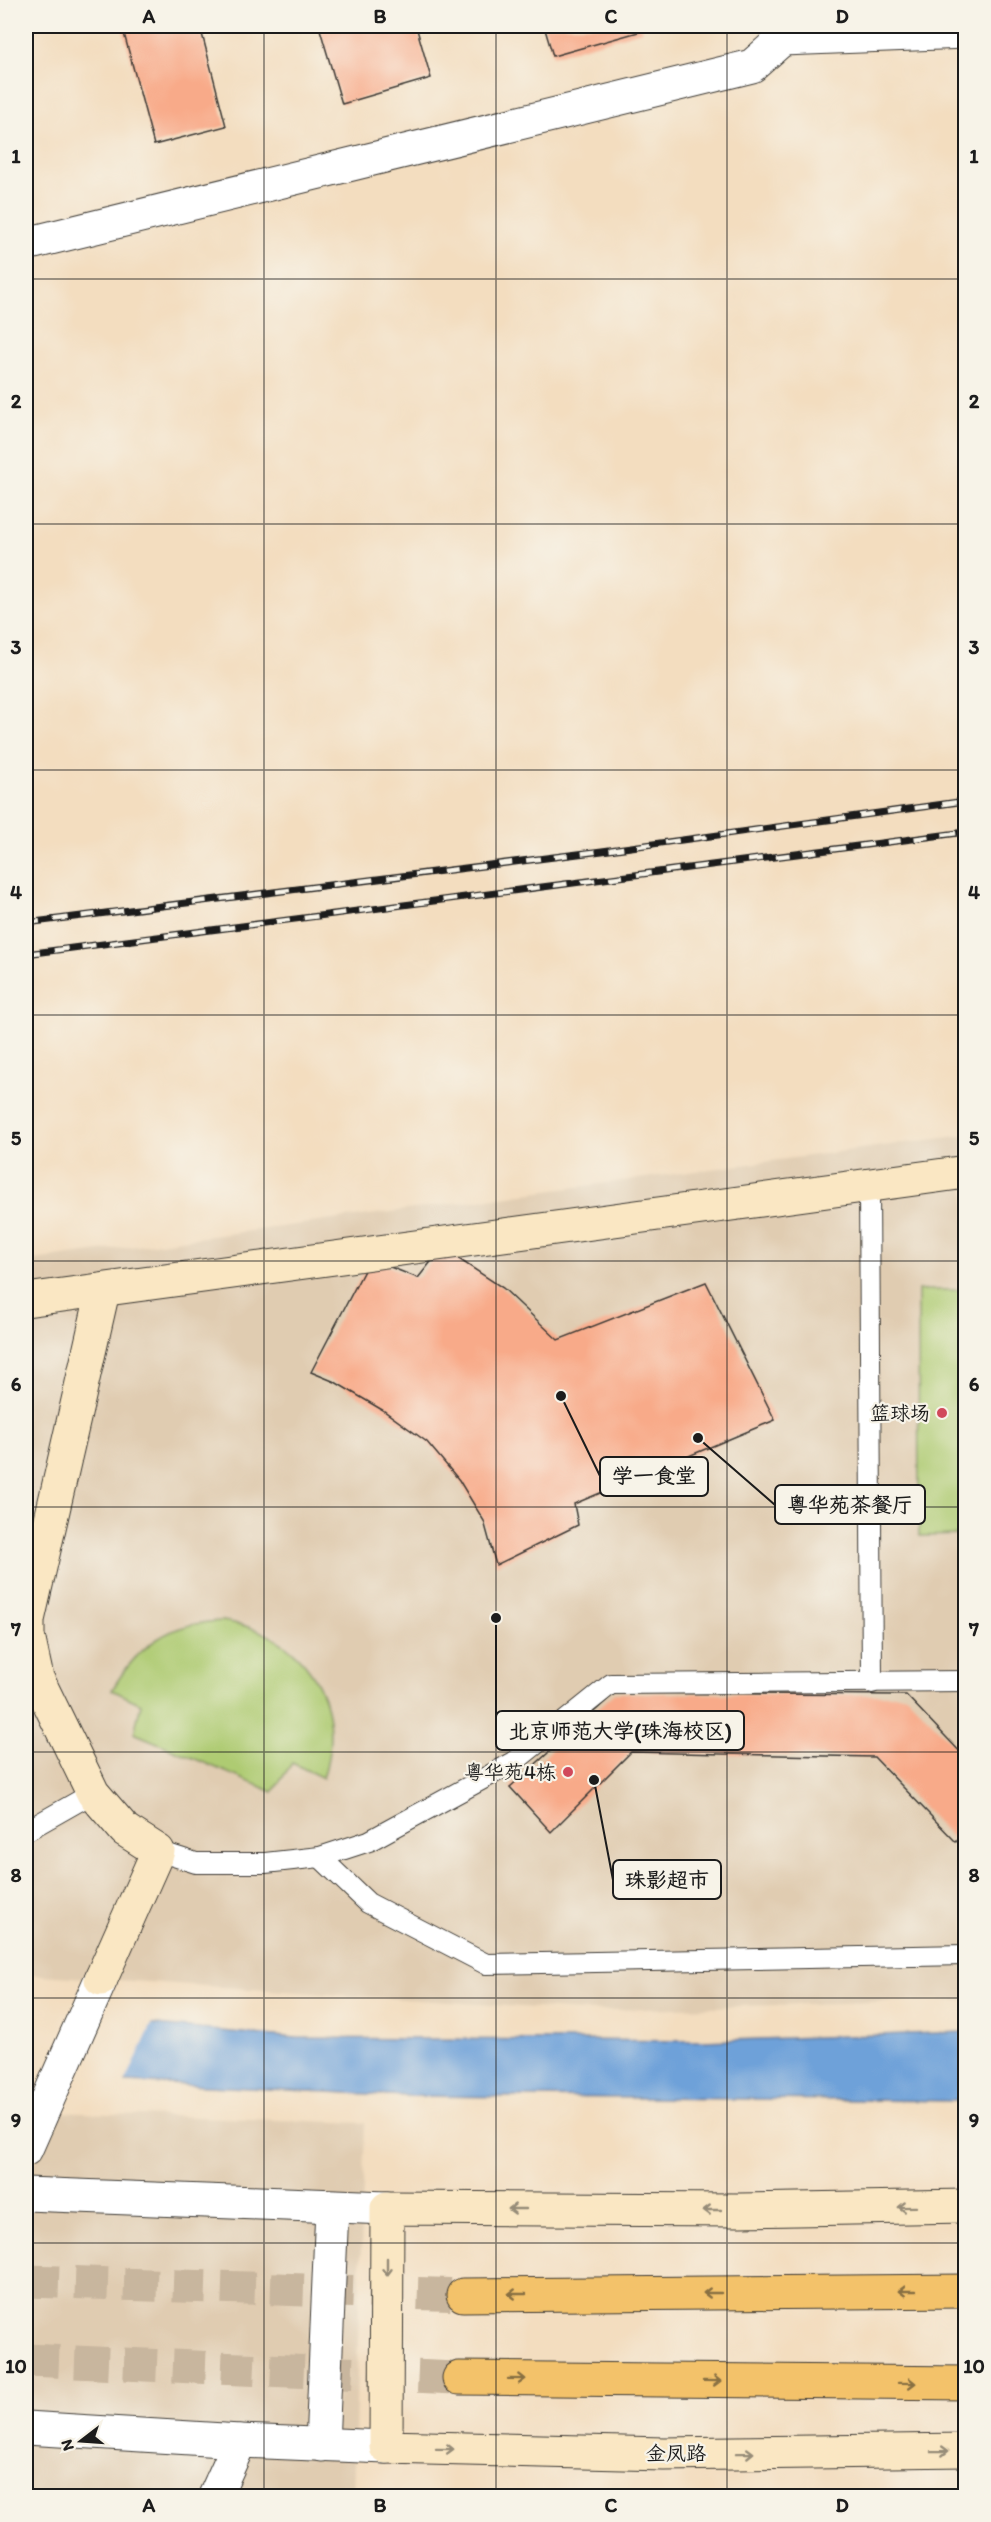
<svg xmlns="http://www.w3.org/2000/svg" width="991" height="2522" viewBox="0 0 991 2522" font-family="Itim,'LXGW WenKai TC',sans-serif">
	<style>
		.built { fill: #e0ccb1 }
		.green { fill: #aecb72; stroke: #657447; stroke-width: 1.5 }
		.water { fill: #6ea1d9; stroke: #455e7a; stroke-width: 1.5 }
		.pier { fill: #f3ddbf }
		.building { fill: #f8aa89 }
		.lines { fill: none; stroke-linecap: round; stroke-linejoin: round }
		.highway-tunnel { stroke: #c8b69e; stroke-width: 33; stroke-dasharray: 33 16; stroke-linecap: butt }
		.lane-casing { stroke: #3c3934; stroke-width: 22 }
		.street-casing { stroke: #3c3934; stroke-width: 35 }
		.secondary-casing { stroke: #3c3934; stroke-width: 35 }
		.highway-casing { stroke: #3c3934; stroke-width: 35 }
		.lane { stroke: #fff; stroke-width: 20 }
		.street { stroke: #fff; stroke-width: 33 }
		.secondary { stroke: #fae7c3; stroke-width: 33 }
		.highway { stroke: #f3c26a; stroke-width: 33 }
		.rail-casing { stroke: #1c1c1c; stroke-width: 7 }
		.rail { stroke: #f7f3e8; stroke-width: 4.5; stroke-dasharray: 14; stroke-linecap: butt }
		.oneway { stroke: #968c78 }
		.oneway2 { stroke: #886f43 }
		.grid { fill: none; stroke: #1c1c1c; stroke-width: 1.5; stroke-opacity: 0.55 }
		.poi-dot { fill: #d1495b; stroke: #f7f3e8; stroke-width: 2 }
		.labels { text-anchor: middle; stroke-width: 4.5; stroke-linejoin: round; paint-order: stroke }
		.poi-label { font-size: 20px; fill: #1c1c1c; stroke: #f7f3e8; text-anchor: end }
		.street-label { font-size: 20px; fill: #1c1c1c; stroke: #f7f3e8 }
		.leader { fill: none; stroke: #1c1c1c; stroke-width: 2 }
		.callout-dot { fill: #1c1c1c; stroke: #f7f3e8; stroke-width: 2 }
		.callout { fill: #f7f3e8; stroke: #1c1c1c; stroke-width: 2 }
		.callout-label { font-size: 21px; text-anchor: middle; font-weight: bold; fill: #1c1c1c }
		.neatline { fill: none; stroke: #1c1c1c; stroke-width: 2 }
		.grid-label { font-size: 20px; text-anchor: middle; font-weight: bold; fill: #1c1c1c }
	</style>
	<rect width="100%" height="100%" fill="#f7f3e8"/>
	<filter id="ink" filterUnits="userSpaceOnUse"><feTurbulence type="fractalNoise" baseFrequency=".0167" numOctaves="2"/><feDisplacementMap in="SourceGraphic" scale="12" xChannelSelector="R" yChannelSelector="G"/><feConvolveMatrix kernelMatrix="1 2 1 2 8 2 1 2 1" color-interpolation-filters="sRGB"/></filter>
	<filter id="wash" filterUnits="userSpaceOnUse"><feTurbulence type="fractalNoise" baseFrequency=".008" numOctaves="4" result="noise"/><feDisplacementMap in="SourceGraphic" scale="24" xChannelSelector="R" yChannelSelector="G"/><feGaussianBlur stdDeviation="1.35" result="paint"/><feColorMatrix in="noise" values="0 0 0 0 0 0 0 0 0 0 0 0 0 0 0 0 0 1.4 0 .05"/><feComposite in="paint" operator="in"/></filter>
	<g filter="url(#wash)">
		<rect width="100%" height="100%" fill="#f3ddbf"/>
		<g class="built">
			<path d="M965 1135V1999L583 2011 26 1974V1261Z"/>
			<path d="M26 2111 365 2123 353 2496H26Z"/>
		</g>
		<g class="green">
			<path d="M918 1290H965V1535L919 1536Z"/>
			<path d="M223 1621C304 1633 348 1700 323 1778L292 1763 273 1792 134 1733 141 1704 112 1690C138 1645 170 1622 223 1621Z"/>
		</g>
		<path class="water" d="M26 2013 297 2038 703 2041 965 2032V2101L408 2096 26 2077Z"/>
		<path class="pier" d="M26 2010 153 2022 124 2085 26 2080Z"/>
		<g id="blocks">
			<g class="building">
				<path d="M122 26H200L226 126 154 145Z"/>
				<path d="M319 26H416L431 78 342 104Z"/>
				<path d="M544 26H641L642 31 553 56Z"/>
				<path d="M442 1248 503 1288 558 1340 706 1282 775 1420 574 1504 578 1525 496 1565 484 1521 459 1480 427 1442 384 1411 335 1382 311 1372 370 1259 418 1278Z"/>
				<path d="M615 1693 906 1695 966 1758V1832L956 1842 874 1757 631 1752 551 1832 510 1787Z"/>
			</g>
		</g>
	</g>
	<g filter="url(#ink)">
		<use href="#blocks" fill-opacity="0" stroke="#3c3934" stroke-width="1.5"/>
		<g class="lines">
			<g class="highway-tunnel">
				<path d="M26 2281 463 2295"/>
				<path d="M26 2360 459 2378"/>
			</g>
			<defs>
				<g id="lane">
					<path d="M869 1186 872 1683"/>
					<path d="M26 1831 93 1793"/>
					<path d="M158 1851 196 1863H265L320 1857 369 1841 514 1762 611 1684 966 1681"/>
					<path d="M320 1857 368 1903 486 1964 966 1955"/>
				</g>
				<g id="street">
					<path d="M782 39 966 32"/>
					<path d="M26 244 752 66 797 26"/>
					<path d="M26 2149 101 1979"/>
					<path d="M26 2194 387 2208"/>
					<path d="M26 2428 240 2441 386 2447"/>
					<path d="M322 2445 332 2208"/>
					<path d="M215 2496 240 2441"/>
				</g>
				<g id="secondary">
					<path d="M26 1300 966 1172"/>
					<path d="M101 1979 158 1851 125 1830 93 1793 37 1678 28 1636V1620L103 1291"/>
					<path d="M966 2206 740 2210 387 2208 386 2447 664 2454 966 2450"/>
				</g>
				<g id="highway">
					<path d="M463 2295 966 2291"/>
					<path d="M459 2378 966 2383"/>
				</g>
			</defs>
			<use href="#lane" class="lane-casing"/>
			<use href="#street" class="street-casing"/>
			<use href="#secondary" class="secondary-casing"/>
			<use href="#highway" class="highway-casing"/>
			<use href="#lane" class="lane"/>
			<use href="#street" class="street"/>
			<use href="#secondary" class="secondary"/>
			<use href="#highway" class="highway"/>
			<defs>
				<g id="rail">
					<path d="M26 923 602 851 966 801"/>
					<path d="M26 954 966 832"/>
				</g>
			</defs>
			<use href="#rail" class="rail-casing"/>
			<use href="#rail" class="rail"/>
		</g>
		<defs><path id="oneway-shaft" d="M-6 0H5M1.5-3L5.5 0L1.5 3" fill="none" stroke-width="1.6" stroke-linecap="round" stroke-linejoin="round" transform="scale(1.5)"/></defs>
		<g class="oneway">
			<use href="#oneway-shaft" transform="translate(907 2207) rotate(179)"/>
			<use href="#oneway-shaft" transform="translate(517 2209) rotate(-180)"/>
			<use href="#oneway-shaft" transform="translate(712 2210) rotate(-180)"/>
			<use href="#oneway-shaft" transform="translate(387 2267) rotate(90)"/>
			<use href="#oneway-shaft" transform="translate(445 2449) rotate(1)"/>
			<use href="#oneway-shaft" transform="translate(940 2451) rotate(-1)"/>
			<use href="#oneway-shaft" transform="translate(745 2453) rotate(-1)"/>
		</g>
		<g class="oneway2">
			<use href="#oneway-shaft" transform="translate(907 2291) rotate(180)"/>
			<use href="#oneway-shaft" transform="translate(712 2293) rotate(180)"/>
			<use href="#oneway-shaft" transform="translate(517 2294) rotate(180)"/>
			<use href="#oneway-shaft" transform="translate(517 2379) rotate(1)"/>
			<use href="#oneway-shaft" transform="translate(712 2381) rotate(1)"/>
			<use href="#oneway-shaft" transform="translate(907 2383) rotate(1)"/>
		</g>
	</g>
	<path class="grid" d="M264 26V2496M496 26V2496M727 26V2496M26 279H966M26 524H966M26 770H966M26 1015H966M26 1261H966M26 1507H966M26 1752H966M26 1998H966M26 2243H966"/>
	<g class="poi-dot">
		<circle cx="942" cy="1413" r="6"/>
		<circle cx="568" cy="1772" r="6"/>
	</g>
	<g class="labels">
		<g class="poi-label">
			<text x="930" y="1420">篮球场</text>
			<text x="556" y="1779">粤华苑4栋</text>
		</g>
		<g class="street-label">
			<text x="676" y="2460">金凤路</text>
		</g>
	</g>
	<path class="leader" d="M561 1396L600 1476M698 1438L775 1505M496 1618L496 1731M594 1780L613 1880"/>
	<g class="callout-dot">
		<circle cx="561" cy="1396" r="6"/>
		<circle cx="698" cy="1438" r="6"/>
		<circle cx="496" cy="1618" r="6"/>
		<circle cx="594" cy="1780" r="6"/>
	</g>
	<g class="callout">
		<rect x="600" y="1457" width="108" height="39" rx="6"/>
		<rect x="775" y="1485" width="150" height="39" rx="6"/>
		<rect x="496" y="1711" width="248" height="39" rx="6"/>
		<rect x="613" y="1860" width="108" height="39" rx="6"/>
	</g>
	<g class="callout-label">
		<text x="654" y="1483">学一食堂</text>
		<text x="850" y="1512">粤华苑茶餐厅</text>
		<text x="620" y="1738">北京师范大学(珠海校区)</text>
		<text x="667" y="1887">珠影超市</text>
	</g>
	<rect width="991" height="2522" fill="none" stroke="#f7f3e8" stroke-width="66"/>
	<g transform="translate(81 2441) rotate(253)" stroke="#f7f3e8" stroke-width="4.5" paint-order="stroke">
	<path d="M0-4.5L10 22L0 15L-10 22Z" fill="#1c1c1c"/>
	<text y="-9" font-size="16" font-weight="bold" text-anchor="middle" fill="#1c1c1c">N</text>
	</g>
	<rect x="33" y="33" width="925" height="2456" class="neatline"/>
	<g class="grid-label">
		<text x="149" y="23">A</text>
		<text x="380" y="23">B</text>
		<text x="611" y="23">C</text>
		<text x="842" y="23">D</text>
		<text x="16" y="163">1</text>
		<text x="974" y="163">1</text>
		<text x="16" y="408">2</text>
		<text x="974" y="408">2</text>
		<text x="16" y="654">3</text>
		<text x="974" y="654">3</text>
		<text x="16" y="899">4</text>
		<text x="974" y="899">4</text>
		<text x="16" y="1145">5</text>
		<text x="974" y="1145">5</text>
		<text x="16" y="1391">6</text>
		<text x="974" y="1391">6</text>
		<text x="16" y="1636">7</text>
		<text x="974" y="1636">7</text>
		<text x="16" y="1882">8</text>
		<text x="974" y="1882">8</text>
		<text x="16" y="2127">9</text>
		<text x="974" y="2127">9</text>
		<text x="16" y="2373">10</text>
		<text x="974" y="2373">10</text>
		<text x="149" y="2512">A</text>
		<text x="380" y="2512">B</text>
		<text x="611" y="2512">C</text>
		<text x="842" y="2512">D</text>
	</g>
</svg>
